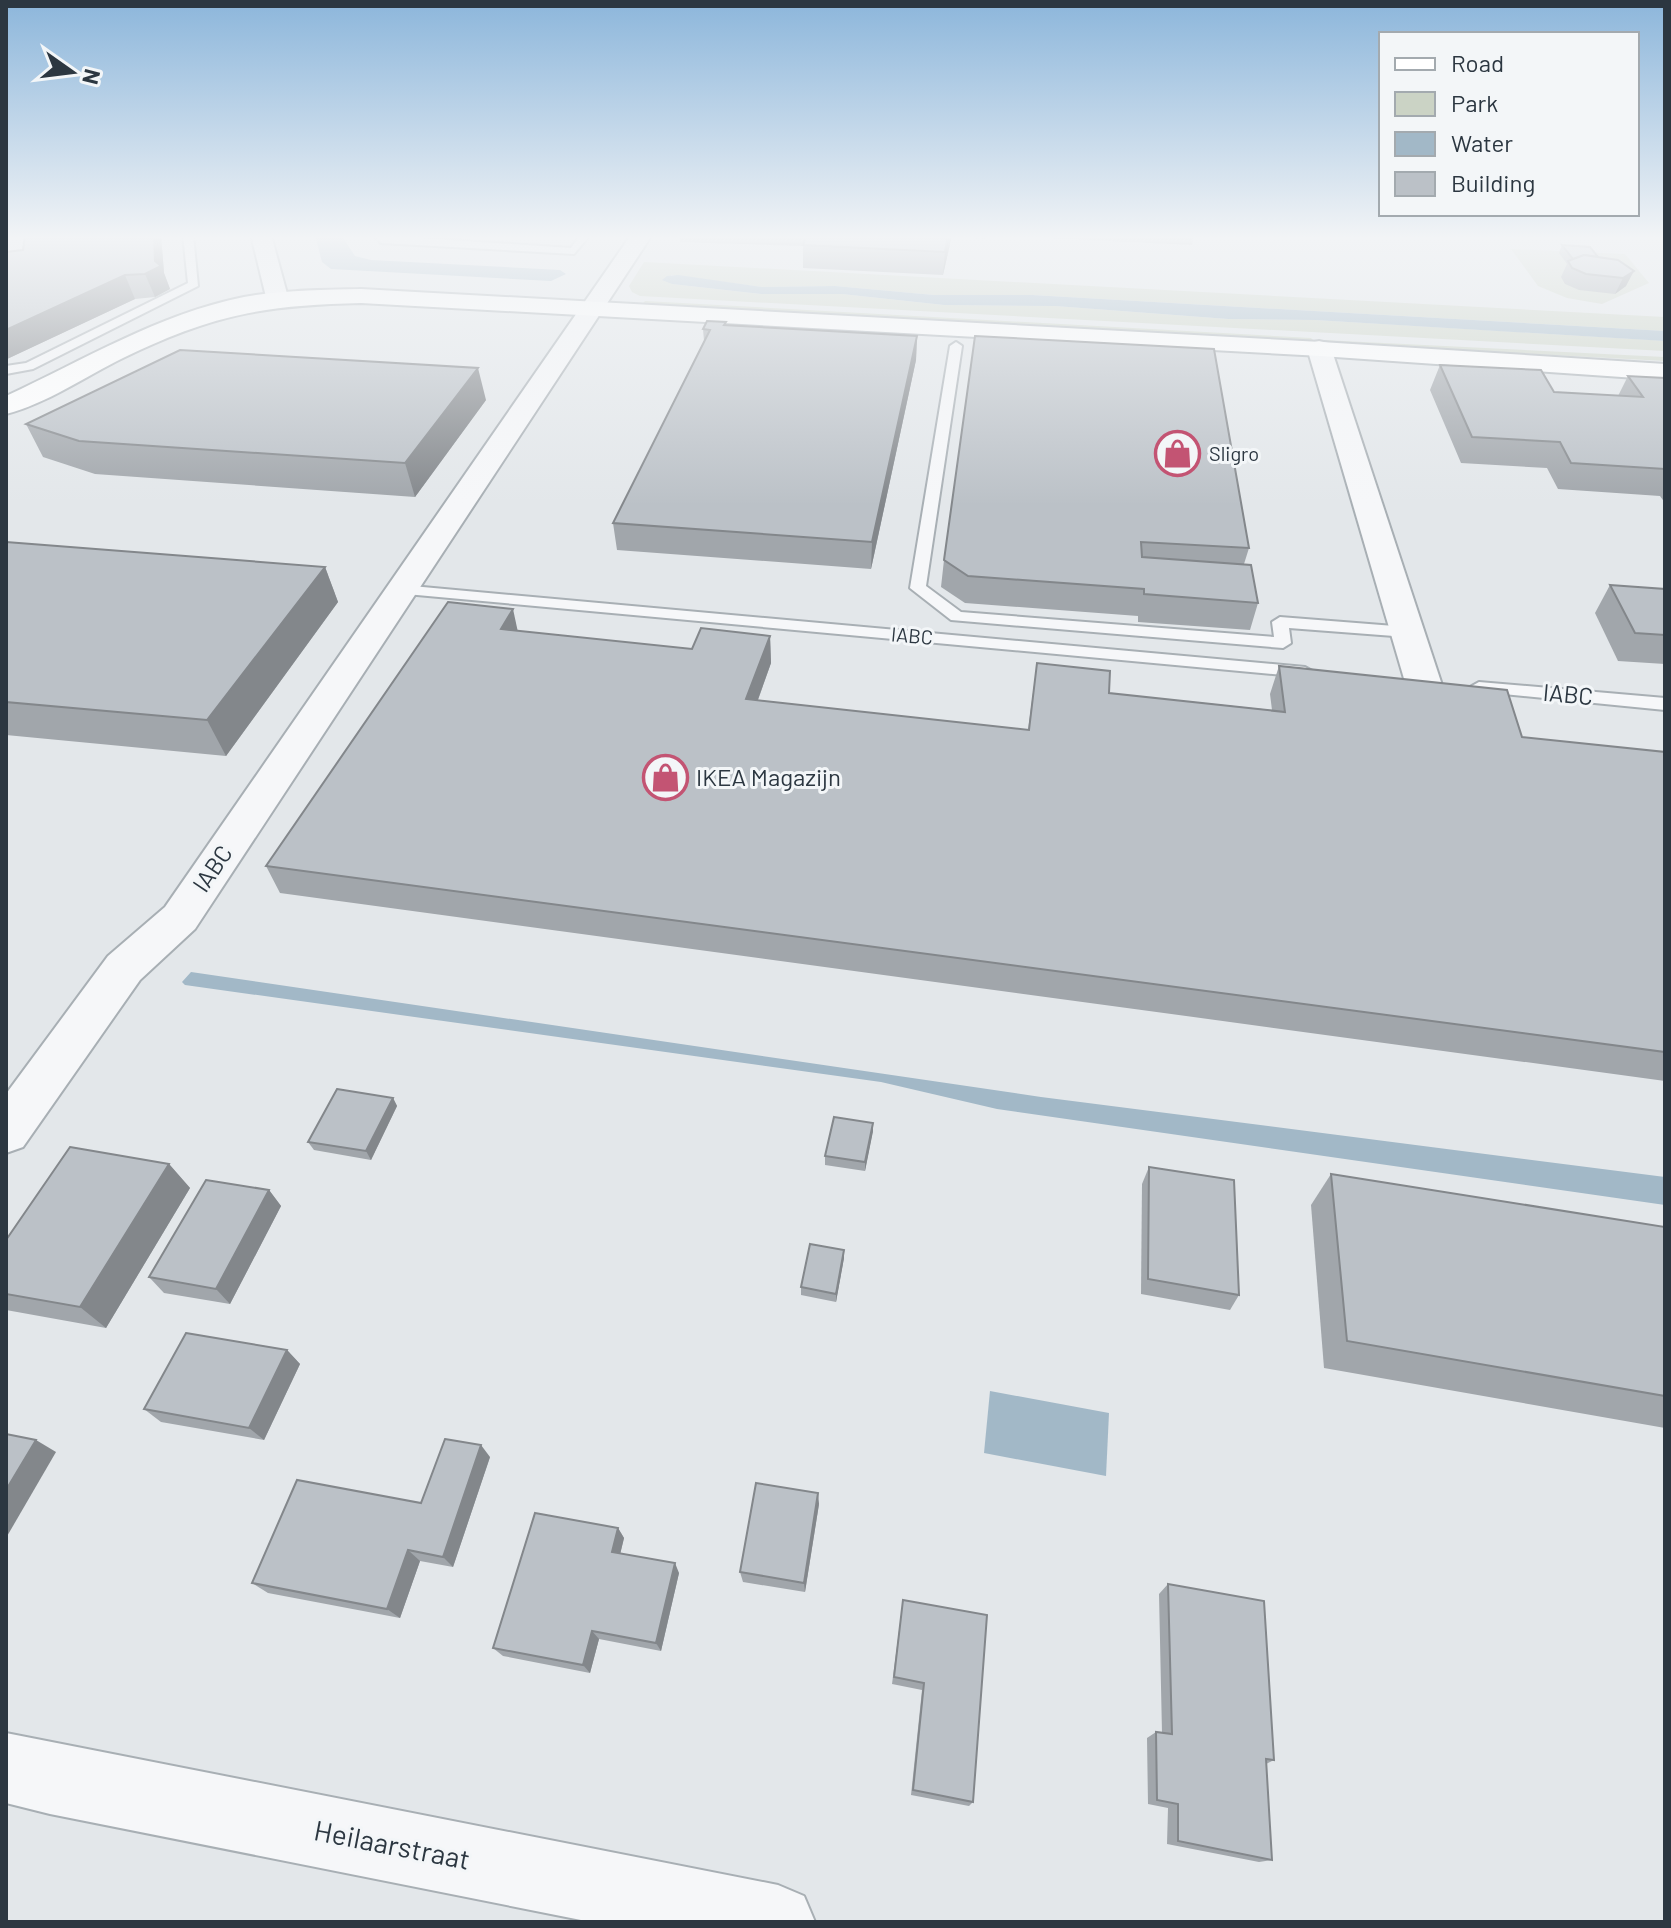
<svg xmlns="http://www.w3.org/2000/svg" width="1671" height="1928" viewBox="0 0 1671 1928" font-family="Barlow,sans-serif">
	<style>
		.green { fill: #cbd3c5 }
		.water { fill: #a2b8c7 }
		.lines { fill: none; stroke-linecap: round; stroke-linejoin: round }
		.lane-casing { stroke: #a8afb4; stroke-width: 4 }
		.street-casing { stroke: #a8afb4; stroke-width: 4 }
		.secondary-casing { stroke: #a8afb4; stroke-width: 4 }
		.path { stroke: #b9bdc2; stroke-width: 3; stroke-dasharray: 3 3; stroke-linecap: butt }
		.lane { fill: #f6f7f9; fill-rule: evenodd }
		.street { fill: #f6f7f9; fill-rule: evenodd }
		.secondary { fill: #fff; fill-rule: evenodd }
		.wall { fill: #a1a6ab }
		.shaded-wall { fill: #83878b }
		.building { fill: #bbc1c7; stroke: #83878b; stroke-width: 2 }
		.labels { text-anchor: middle; stroke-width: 6; stroke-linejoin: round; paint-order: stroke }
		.far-poi-label { font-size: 20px; fill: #2c3741; stroke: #f3f6f8; text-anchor: start }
		.far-street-label { font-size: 20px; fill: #2c3741; stroke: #f3f6f8 }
		.street-label { font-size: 24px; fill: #2c3741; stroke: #f3f6f8 }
		.poi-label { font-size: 24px; fill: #2c3741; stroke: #f3f6f8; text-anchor: start }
		.near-street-label { font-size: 28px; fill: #2c3741; stroke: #f3f6f8 }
	</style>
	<rect width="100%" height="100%" fill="#e3e7ea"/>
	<g class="green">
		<path d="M1511 249 1625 254 1649 283 1602 304 1567 298 1538 286Z"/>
		<path d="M644 262 1665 317V331L1032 295H934L835 286 762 287 671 275 672 284 761 294H842L944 305 1055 306 1228 319 1315 320 1652 340 1665 341V351L640 296 632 292 629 286Z"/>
		<path d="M645 301 1311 338 1314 341 655 306 643 303Z"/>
		<path d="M1323 340 1665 357V361L1327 343Z"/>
	</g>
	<g class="water">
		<path d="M315 235H341L355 256 371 260 560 270 566 274 551 281 331 269 322 262Z"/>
		<path d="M678 275 762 287 835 286 934 295H1032L1665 331V341L1315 320 1228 319 1055 306 944 305 842 294H761L672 284 662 280 667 276Z"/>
		<path d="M191 972 1041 1097 1665 1177V1205L997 1109 881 1082 185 985 182 982Z"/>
		<path d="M990 1391 1109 1413 1106 1476 984 1453Z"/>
	</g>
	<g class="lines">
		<defs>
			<g id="lane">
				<path d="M183 235H193L198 286 33 369 6 374V366L26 363 188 283Z"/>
				<path d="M373 235 571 248 580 235H590L574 254 381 243Z"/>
				<path d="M956 342 962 346 926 586 961 612 1274 637 1272 622 1280 617 1407 627 1415 632 1407 637 1289 628 1291 643 1283 648 951 620 910 588 950 346Z"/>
				<path d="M401 585 1305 667 1314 672 1305 677 395 593 393 590Z"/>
				<path d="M1479 682 1665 698V710L1473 691 1470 687Z"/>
			</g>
			<g id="street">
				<path d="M251 235H271L289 301 286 306H270L267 301Z"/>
				<path d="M631 235H652L195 929 140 980 23 1147 6 1153V1094L108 956 165 907Z"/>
				<path d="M1319 341 1328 343 1331 348 1441 682 1435 690 1423 693 1411 690 1405 682 1307 348 1310 343Z"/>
				<path d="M6 1733 778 1885 804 1896 815 1922H591L50 1814 6 1803Z"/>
			</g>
			<path id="secondary" d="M361 289 1321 342 1665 364V380L1321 356 361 303C264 305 211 315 123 358 86 376 46 404 6 414V396C84 360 159 314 244 297 283 290 322 290 361 289Z"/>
		</defs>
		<use href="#lane" class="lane-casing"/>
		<use href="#street" class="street-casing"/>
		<use href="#secondary" class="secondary-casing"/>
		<path class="path" d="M958 235 986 238"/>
		<use href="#lane" class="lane"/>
		<use href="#street" class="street"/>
		<use href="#secondary" class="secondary"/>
	</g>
	<g class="wall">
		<path d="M25 235H161L164 273 170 289 155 297 135 299 7 359Z"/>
		<path d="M679 235H952L943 275 803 268V246L680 242Z"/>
		<path d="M1028 235H1194L1192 245 1028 237Z"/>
		<path d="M1562 245 1598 257 1618 260 1626 286 1615 294 1579 290 1565 284 1561 277 1567 264 1559 253Z"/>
		<path d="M726 325 917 336 916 360 871 569 617 550 613 523 704 341 703 329Z"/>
		<path d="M975 336 1249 548 1244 564 1258 603 1250 630 1138 622V616L965 603 941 587 944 560Z"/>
		<path d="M1440 365 1554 392 1618 396 1628 376 1665 378V503L1660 496 1558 489 1547 468 1461 463 1430 390Z"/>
		<path d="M486 400 415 497 95 474 43 457 26 424Z"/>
		<path d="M6 542 325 567 338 602 226 756 6 735Z"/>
		<path d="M1610 585 1665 589V664L1618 661 1595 613Z"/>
		<path d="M518 631 692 649 770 636 771 663 758 700 1028 730 1037 663 1109 693 1272 710 1270 694 1279 666 1522 737 1665 752V1081L280 893 266 866Z"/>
		<path d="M393 1098 397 1106 371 1160 314 1150 308 1142Z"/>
		<path d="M873 1131 865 1171 825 1165V1156Z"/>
		<path d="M169 1164 190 1188 106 1328 6 1310V1240Z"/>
		<path d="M1149 1167 1239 1295 1230 1310 1141 1294 1142 1184Z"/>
		<path d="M1331 1174 1665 1227V1428L1324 1368 1311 1205Z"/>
		<path d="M269 1190 281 1206 230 1304 164 1293 149 1277Z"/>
		<path d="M844 1258 836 1302 801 1295V1287Z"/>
		<path d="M287 1350 300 1364 264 1440 161 1422 144 1409Z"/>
		<path d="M490 1457 453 1567 420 1561 400 1618 268 1593 252 1583 421 1503Z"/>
		<path d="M819 1504 805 1592 743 1582 740 1572Z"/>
		<path d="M618 1528 624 1538 620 1554 679 1573 661 1651 599 1639 590 1673 503 1656 493 1648Z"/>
		<path d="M1168 1584 1274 1760 1266 1764 1272 1860 1259 1862 1167 1844 1168 1808 1148 1804 1147 1738 1156 1732 1162 1733 1159 1594Z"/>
		<path d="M903 1600 973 1802 969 1806 911 1795 922 1690 892 1684Z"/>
	</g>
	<g class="shaded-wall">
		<path d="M154 235H161L164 273 170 289 155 297 145 274 155 261Z"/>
		<path d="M948 235H952L943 275 945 252Z"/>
		<path d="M1634 271 1626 286 1615 294 1623 278Z"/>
		<path d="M125 275 135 299 7 359 6 364V330Z"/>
		<path d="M917 336 916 360 871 569 872 542Z"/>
		<path d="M478 368 486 400 415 497 405 463Z"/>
		<path d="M325 567 338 602 226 756 207 720Z"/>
		<path d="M513 609 519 637 501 629Z"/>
		<path d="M770 636 771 663 748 727 746 699Z"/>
		<path d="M393 1098 397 1106 371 1160 366 1151Z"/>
		<path d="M873 1123V1131L865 1171V1162Z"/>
		<path d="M169 1164 190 1188 106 1328 80 1307Z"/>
		<path d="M269 1190 281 1206 230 1304 216 1289Z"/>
		<path d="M844 1250V1258L836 1302V1294Z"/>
		<path d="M287 1350 300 1364 264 1440 249 1428Z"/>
		<path d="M36 1440 56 1452 6 1538V1490Z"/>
		<path d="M481 1445 490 1457 453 1567 443 1557Z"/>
		<path d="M818 1493 819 1504 805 1592 804 1583Z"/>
		<path d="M618 1528 624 1538 618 1563 612 1552Z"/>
		<path d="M408 1550 420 1561 400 1618 387 1609Z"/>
		<path d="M675 1563 679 1573 661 1651 656 1643Z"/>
		<path d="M592 1631 599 1639 590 1673 583 1665Z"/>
	</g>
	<g class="building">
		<path d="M25 235H154L155 261 161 266 145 274 125 275 6 330V252L23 250Z"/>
		<path d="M807 235H948L945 252 803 245Z"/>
		<path d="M1562 245 1590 247 1598 257 1584 255 1573 259Z"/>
		<path d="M1584 255 1618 260 1634 271 1623 278 1586 274 1572 268 1568 261Z"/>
		<path d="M707 321 726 322 724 325 917 336 872 542 613 523 710 330 703 329Z"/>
		<path d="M975 336 1214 349 1249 548 1141 542 1142 557 1251 565 1258 603 1144 594V589L968 576 944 560Z"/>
		<path d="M180 350 478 368 405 463 79 441 26 424Z"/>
		<path d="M1440 365 1541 370 1554 392 1643 397 1628 376 1665 378V469L1571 463 1560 442 1472 437Z"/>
		<path d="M6 542 325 567 207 720 6 702Z"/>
		<path d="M1610 585 1665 589V635L1635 633Z"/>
		<path d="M448 602 513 609 501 629 692 649 701 628 770 636 746 699 1029 730 1037 663 1110 671 1109 693 1285 712 1279 666 1507 690 1522 737 1665 752V1052L266 866Z"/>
		<path d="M337 1089 393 1098 366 1151 308 1142Z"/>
		<path d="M834 1117 873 1123 865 1162 825 1156Z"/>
		<path d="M70 1147 169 1164 80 1307 6 1294V1240Z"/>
		<path d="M1149 1167 1234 1180 1239 1295 1148 1279Z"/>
		<path d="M1331 1174 1665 1227V1396L1347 1341Z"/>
		<path d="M206 1180 269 1190 216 1289 149 1277Z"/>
		<path d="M810 1244 844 1250 836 1294 801 1287Z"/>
		<path d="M186 1333 287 1350 249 1428 144 1409Z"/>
		<path d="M6 1434 36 1440 6 1490Z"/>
		<path d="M445 1439 481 1445 443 1557 408 1550 387 1609 252 1583 297 1480 421 1503Z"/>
		<path d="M756 1483 818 1493 804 1583 740 1572Z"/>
		<path d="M535 1513 618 1528 612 1552 675 1563 656 1643 592 1631 583 1665 493 1648Z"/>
		<path d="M1168 1584 1264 1601 1274 1760 1266 1759 1272 1860 1178 1841V1804L1157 1800 1156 1732 1172 1734Z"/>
		<path d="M903 1600 987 1615 973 1802 913 1790 924 1683 894 1677Z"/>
	</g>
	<linearGradient id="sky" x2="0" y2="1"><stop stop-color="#8cb6db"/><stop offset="0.47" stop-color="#f2f4f6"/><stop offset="1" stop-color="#f2f4f6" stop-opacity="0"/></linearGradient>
	<rect width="1671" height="505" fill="url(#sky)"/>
	<defs>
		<symbol id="shop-ring" viewBox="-11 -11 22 22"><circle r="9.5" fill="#f3f6f8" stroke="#c35473" stroke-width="1.5"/><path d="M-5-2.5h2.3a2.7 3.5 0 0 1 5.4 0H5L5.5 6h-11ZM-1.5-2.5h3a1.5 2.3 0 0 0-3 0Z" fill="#c35473"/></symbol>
	</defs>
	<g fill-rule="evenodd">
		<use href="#shop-ring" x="1152" y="428" width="51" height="51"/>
		<use href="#shop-ring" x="640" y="752" width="51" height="51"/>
	</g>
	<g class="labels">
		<g class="far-poi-label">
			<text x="1209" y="461">Sligro</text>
		</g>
		<g class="far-street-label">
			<text transform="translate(912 636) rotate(5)" y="7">IABC</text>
		</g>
		<g class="street-label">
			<text transform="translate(1568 695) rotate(5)" y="8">IABC</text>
			<text transform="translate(213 869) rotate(-56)" y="8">IABC</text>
		</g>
		<g class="poi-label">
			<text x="696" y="786">IKEA Magazijn</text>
		</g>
		<g class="near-street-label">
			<text transform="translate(392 1845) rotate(11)" y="10">Heilaarstraat</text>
		</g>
	</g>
	<rect width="1671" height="1928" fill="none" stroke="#2c3741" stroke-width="16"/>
	<rect x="1379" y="32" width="260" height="184" fill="#f3f6f8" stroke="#a3aaaf" stroke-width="2"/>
	<rect x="1395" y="58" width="40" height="12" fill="#ffffff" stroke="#a3aaaf" stroke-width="2"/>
	<text x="1451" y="72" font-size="24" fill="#2c3741">Road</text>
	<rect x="1395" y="92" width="40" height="24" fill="#cbd3c5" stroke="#a3aaaf" stroke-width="2"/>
	<text x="1451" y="112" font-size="24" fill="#2c3741">Park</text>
	<rect x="1395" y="132" width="40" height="24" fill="#a2b8c7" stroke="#a3aaaf" stroke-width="2"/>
	<text x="1451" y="152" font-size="24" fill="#2c3741">Water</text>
	<rect x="1395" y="172" width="40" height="24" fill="#bbc1c7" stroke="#a3aaaf" stroke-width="2"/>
	<text x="1451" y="192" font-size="24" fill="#2c3741">Building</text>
	<g transform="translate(72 72) rotate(104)" stroke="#f3f6f8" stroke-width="6" paint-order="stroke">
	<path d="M0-6L14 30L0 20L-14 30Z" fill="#2c3741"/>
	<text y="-12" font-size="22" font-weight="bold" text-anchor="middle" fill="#2c3741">N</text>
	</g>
</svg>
